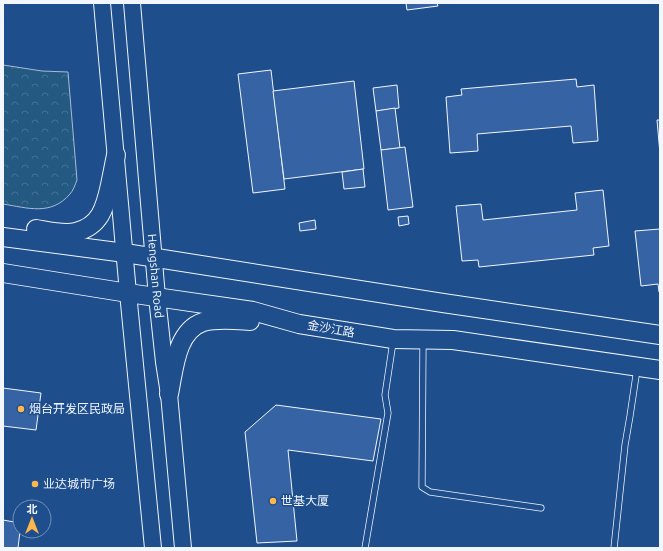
<svg xmlns="http://www.w3.org/2000/svg" width="663" height="551" viewBox="0 0 663 551" font-family="Ubuntu,'Noto Sans SC',sans-serif">
	<style>
		.park { fill: url(#park-crowns); stroke: #a8bbd7 }
		.building { fill: #3563a3; stroke: #f2f6ff }
		.lines { fill: none; stroke-linecap: round; stroke-linejoin: round }
		.service-casing { stroke: #f2f6ff; stroke-width: 7 }
		.secondary-casing { stroke: #f2f6ff; stroke-width: 18 }
		.primary-casing { stroke: #f2f6ff; stroke-width: 20 }
		.service { stroke: #1f4e8c; stroke-width: 5.5 }
		.secondary { stroke: #1f4e8c; stroke-width: 16 }
		.primary { stroke: #1f4e8c; stroke-width: 18 }
		.poi-dot { fill: #ffb74d; stroke: #1f4e8c; stroke-width: 1.5 }
		.labels { text-anchor: middle; stroke-width: 3; stroke-linejoin: round; paint-order: stroke }
		.street-label { font-size: 12px; fill: #f2f6ff; stroke: #1f4e8c }
		.poi-label { font-size: 12px; fill: #f2f6ff; stroke: #1f4e8c; text-anchor: start }
	</style>
	<defs>
		<pattern id="park-crowns" width="20" height="18" patternUnits="userSpaceOnUse"><rect width="20" height="18" fill="#245a82"/><path d="M2 6a3 3 0 1 1 6 0M12 15a3 3 0 1 1 6 0" fill="none" stroke="#447295"/></pattern>
	</defs>
	<rect width="100%" height="100%" fill="#1f4e8c"/>
	<path class="park" d="M3 65 42 71 68 72 77 180C75 185 73 191 70 194 51 216 28 208 3 204Z"/>
	<g class="building">
		<path d="M406 3H437L438 6 407 10Z"/>
		<path d="M271 70 285 189 253 193 238 74Z"/>
		<path d="M576 79 577 87 594 85 598 141 573 143 571 126 477 134 478 151 450 153 446 97 462 95 461 89Z"/>
		<path d="M354 81 364 169 284 179 273 91Z"/>
		<path d="M397 85 399 108 376 111 373 88Z"/>
		<path d="M395 108 400 148 381 150 376 111Z"/>
		<path d="M657 120H660V154Z"/>
		<path d="M405 147 413 207 388 210 381 150Z"/>
		<path d="M363 169 365 187 344 189 342 172Z"/>
		<path d="M603 190 609 246 593 248 594 255 479 267 478 260 462 261 456 206 481 204 483 220 577 210 575 193Z"/>
		<path d="M408 216 409 224 399 226 398 217Z"/>
		<path d="M315 220 316 229 300 231 299 223Z"/>
		<path d="M660 229V292H659L658 284 641 286 635 231Z"/>
		<path d="M3 388 41 393 36 430 3 426Z"/>
		<path d="M276 405 381 419 373 461 288 450 297 541 257 543 245 432Z"/>
		<path d="M3 520 20 523V531L18 548H3Z"/>
	</g>
	<g class="lines">
		<defs>
			<g id="service">
				<path d="M423 342 422 487 430 492 541 508"/>
				<path d="M365 548 388 413 385 395 393 342"/>
				<path d="M614 548 625 445 630 416 637 369"/>
			</g>
			<g id="secondary">
				<path d="M102 3 128 293 153 548"/>
				<path id="s1" d="M132 3 157 297 164 362 169 394 183 548"/>
			</g>
			<g id="primary">
				<path d="M36 229C48 231 64 235 76 232 100 226 105 208 110 185 112 175 114 165 116 155"/>
				<path d="M3 237 125 253 443 303 660 335"/>
				<path d="M3 273 128 293 253 311 299 324 393 339 453 340 660 370"/>
				<path d="M169 394C174 370 176 331 203 322 218 318 235 320 250 321"/>
			</g>
		</defs>
		<use href="#service" class="service-casing"/>
		<use href="#secondary" class="secondary-casing"/>
		<use href="#primary" class="primary-casing"/>
		<use href="#service" class="service"/>
		<use href="#secondary" class="secondary"/>
		<use href="#primary" class="primary"/>
	</g>
	<g class="poi-dot">
		<circle cx="21" cy="409" r="4"/>
		<circle cx="35" cy="484" r="4"/>
		<circle cx="273" cy="501" r="4"/>
	</g>
	<g class="labels">
		<g class="street-label">
			<text dy="4" stroke="none"><textPath href="#s1" startOffset="274">Hengshan Road</textPath></text>
			<text transform="translate(331 329) rotate(10)" y="4">金沙江路</text>
		</g>
		<g class="poi-label">
			<text x="29" y="413">烟台开发区民政局</text>
			<text x="43" y="488">业达城市广场</text>
			<text x="281" y="505">世基大厦</text>
		</g>
	</g>
	<rect width="663" height="551" fill="none" stroke="#f2f6ff" stroke-width="8"/>
	<g transform="translate(32 519)"><circle r="19" fill="#1f4e8c" stroke="#7391ba"/>
	<path d="M0-3L7 15L0 10L-7 15Z" fill="#ffb74d"/>
	<text y="-6" font-size="11" font-weight="bold" text-anchor="middle" fill="#f2f6ff">北</text>
	</g>
</svg>
